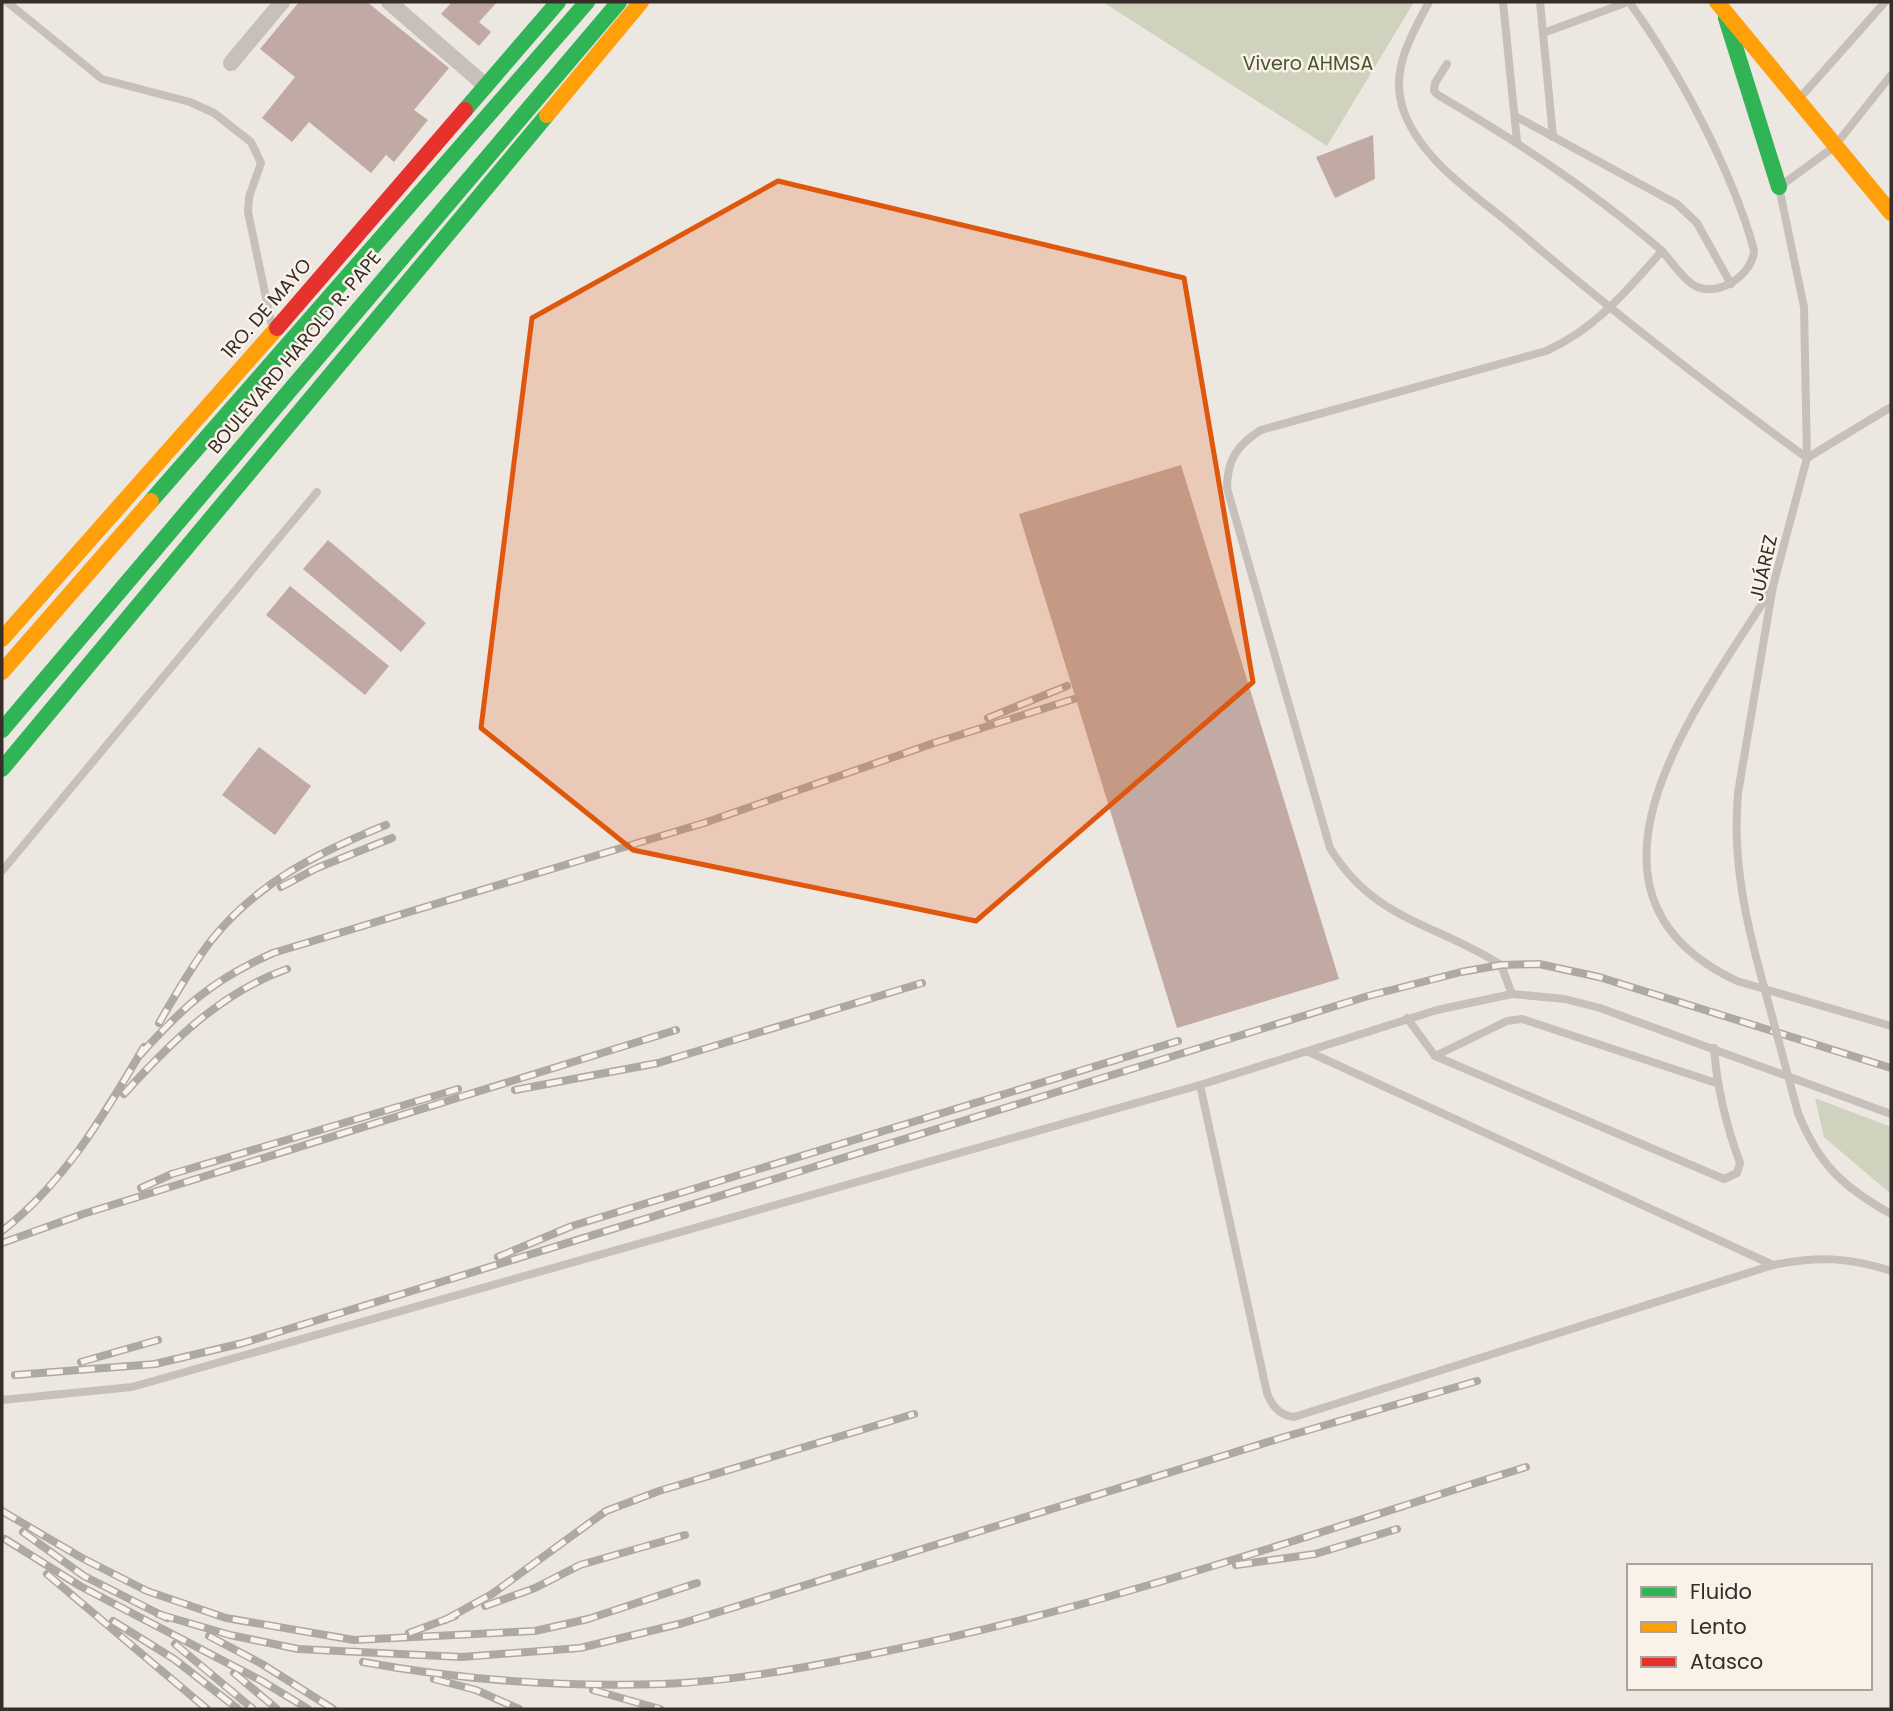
<svg xmlns="http://www.w3.org/2000/svg" width="1893" height="1711" viewBox="0 0 1893 1711" font-family="Poppins,sans-serif">
	<style>
		.green { fill: #cfd2bc }
		.building { fill: #c0aaa3 }
		.lines { fill: none; stroke-linecap: round; stroke-linejoin: round }
		.lane { stroke: #c6bfba; stroke-width: 8 }
		.street { stroke: #c6bfba; stroke-width: 16 }
		.fast { stroke: #30b455; stroke-width: 16 }
		.slow { stroke: #ff9f0a; stroke-width: 16 }
		.jam { stroke: #e5322d; stroke-width: 16 }
		.rail-casing { stroke: #aea8a4; stroke-width: 8 }
		.rail { stroke: #faf1e9; stroke-width: 5; stroke-dasharray: 16; stroke-linecap: butt }
		.lane-bridge { stroke: #c6bfba; stroke-width: 8 }
		.marked { fill: #df570d; fill-opacity: 0.2; stroke: #df570d; stroke-width: 5; stroke-linejoin: round }
		.labels { text-anchor: middle; stroke-width: 5; stroke-linejoin: round; paint-order: stroke }
		.park-label { font-size: 19px; fill: #48562c; stroke: #faf1e9 }
		.street-label { font-size: 19px; fill: #372c28; stroke: #faf1e9 }
	</style>
	<rect width="100%" height="100%" fill="#ede7e2"/>
	<g class="green">
		<path d="M1103 2H1414L1327 146Z"/>
		<path d="M1815 1098 1891 1127V1194L1824 1137Z"/>
	</g>
	<g class="building">
		<path d="M299 2H367L449 68 414 110 428 120 394 162 386 155 371 173 309 122 292 142 262 118 295 77 260 49Z"/>
		<path d="M452 2H497L479 22 491 32 479 46 441 14Z"/>
		<path d="M1373 135 1375 179 1335 198 1316 157Z"/>
		<path d="M1181 465 1339 979 1177 1028 1019 514Z"/>
		<path d="M328 540 426 623 401 652 303 569Z"/>
		<path d="M290 586 389 666 365 695 266 615Z"/>
		<path d="M259 747 311 786 275 835 222 795Z"/>
	</g>
	<g class="lines">
		<g class="lane">
			<path d="M7 2 102 79 190 102 214 113 251 142 261 163 249 197 248 212 272 326"/>
			<path d="M1429 2C1412 34 1391 68 1402 106 1418 159 1476 195 1516 229 1610 310 1707 385 1807 458L1891 407"/>
			<path d="M1503 2 1517 141"/>
			<path d="M1540 2 1553 137"/>
			<path d="M1543 33 1628 2"/>
			<path d="M1447 64 1435 83 1434 91 1438 95C1517 141 1593 191 1662 251"/>
			<path d="M1799 99 1885 2"/>
			<path d="M1515 116 1677 204 1697 223 1731 284"/>
			<path d="M1771 590C1699 704 1550 893 1737 981L1891 1026"/>
			<path d="M2 871 317 492"/>
			<path d="M1756 957C1742 903 1733 850 1738 793L1773 586 1807 458 1804 307 1779 187 1834 147 1891 75"/>
			<path d="M1512 994 1501 965C1436 923 1374 921 1330 848L1227 488C1227 460 1237 445 1261 430L1546 351C1596 329 1626 291 1662 251 1671 261 1681 276 1692 284 1715 300 1753 276 1754 250 1732 170 1678 69 1629 2"/>
			<path d="M1407 1018 1435 1056 1724 1179 1737 1173 1740 1163C1726 1125 1717 1089 1714 1048"/>
			<path d="M1309 1052 1773 1265"/>
			<path d="M1435 1056 1507 1021 1522 1019 1716 1083"/>
			<path d="M1200 1085 1267 1393C1272 1406 1279 1415 1294 1417L1773 1265C1816 1256 1849 1257 1891 1271"/>
			<path d="M1798 1113C1819 1165 1843 1187 1891 1214"/>
			<path d="M2 1400 132 1387 1200 1085 1437 1010 1512 994 1565 999 1600 1008 1891 1114"/>
		</g>
		<g class="street">
			<path d="M389 2 486 86"/>
			<path d="M231 63 282 2"/>
		</g>
		<g class="fast">
			<path d="M1726 18 1779 187"/>
			<path d="M465 110 558 2"/>
			<path d="M151 501 587 2"/>
			<path d="M2 730 619 2"/>
			<path d="M2 769 547 115"/>
		</g>
		<g class="slow">
			<path d="M1717 2 1891 213"/>
			<path d="M547 115 641 2"/>
			<path d="M2 639 277 328"/>
			<path d="M2 672 151 501"/>
		</g>
		<path class="jam" d="M277 328 465 110"/>
		<defs>
			<g id="rail">
				<path d="M988 718 1067 686"/>
				<path d="M281 887 317 868 392 838"/>
				<path d="M159 1023C175 996 191 967 210 942 256 883 319 852 386 825"/>
				<path d="M139 1056C184 1006 211 981 273 953L704 823 934 743 1074 699"/>
				<path d="M515 1090 658 1063 922 983"/>
				<path d="M124 1094C170 1043 220 993 287 969"/>
				<path d="M141 1188 172 1174 458 1089"/>
				<path d="M2 1231C65 1182 104 1115 144 1047"/>
				<path d="M2 1243 83 1214 676 1030"/>
				<path d="M498 1257 572 1226 1178 1041"/>
				<path d="M81 1362 158 1340"/>
				<path d="M15 1375 155 1364 243 1343 1368 996 1461 972 1501 965 1539 964 1599 977 1891 1068"/>
				<path d="M2 1511 82 1558 147 1591 226 1618 354 1640 535 1631 588 1619 697 1583"/>
				<path d="M23 1532 84 1576 167 1618"/>
				<path d="M5 1539 80 1586 262 1681 308 1709"/>
				<path d="M1236 1565 1315 1554 1397 1529"/>
				<path d="M47 1574 207 1709"/>
				<path d="M485 1606 535 1588 580 1565 685 1535"/>
				<path d="M158 1614 230 1635 298 1649 462 1657 580 1648 683 1623 1281 1438 1477 1381"/>
				<path d="M445 1620 492 1594 606 1511 659 1491 914 1414"/>
				<path d="M113 1621 174 1659 238 1709"/>
				<path d="M409 1633 455 1616"/>
				<path d="M209 1636 262 1664 333 1709"/>
				<path d="M175 1644 253 1709"/>
				<path d="M363 1662C460 1680 564 1687 662 1684 737 1681 814 1666 887 1651 1104 1607 1315 1533 1526 1467"/>
				<path d="M234 1673 277 1709"/>
				<path d="M434 1679 476 1690 519 1709"/>
				<path d="M593 1690 660 1709"/>
			</g>
		</defs>
		<use href="#rail" class="rail-casing"/>
		<use href="#rail" class="rail"/>
		<path class="lane-bridge" d="M1756 957 1798 1113"/>
	</g>
	<path class="marked" d="M778 181 1184 278 1253 682 976 921 633 850 481 728 532 318Z"/>
	<g class="labels">
		<g class="park-label">
			<text x="1308" y="70">Vivero AHMSA</text>
		</g>
		<g class="street-label">
			<text transform="translate(266 308) rotate(-49)" y="7">1RO. DE MAYO</text>
			<text transform="translate(294 352) rotate(-50)" y="7">BOULEVARD HAROLD R. PAPE</text>
			<text transform="translate(1763 568) rotate(-77)" y="7">JUÁREZ</text>
		</g>
	</g>
	<rect width="1893" height="1711" fill="none" stroke="#372c28" stroke-width="7"/>
	<rect x="1627" y="1564" width="245" height="126" fill="#faf1e9" stroke="#aca29c" stroke-width="2"/>
	<rect x="1641" y="1587" width="35" height="10" fill="#30b455" stroke="#aca29c" stroke-width="2"/>
	<text x="1690" y="1599" font-size="21" fill="#372c28">Fluido</text>
	<rect x="1641" y="1622" width="35" height="10" fill="#ff9f0a" stroke="#aca29c" stroke-width="2"/>
	<text x="1690" y="1634" font-size="21" fill="#372c28">Lento</text>
	<rect x="1641" y="1657" width="35" height="10" fill="#e5322d" stroke="#aca29c" stroke-width="2"/>
	<text x="1690" y="1669" font-size="21" fill="#372c28">Atasco</text>
</svg>
